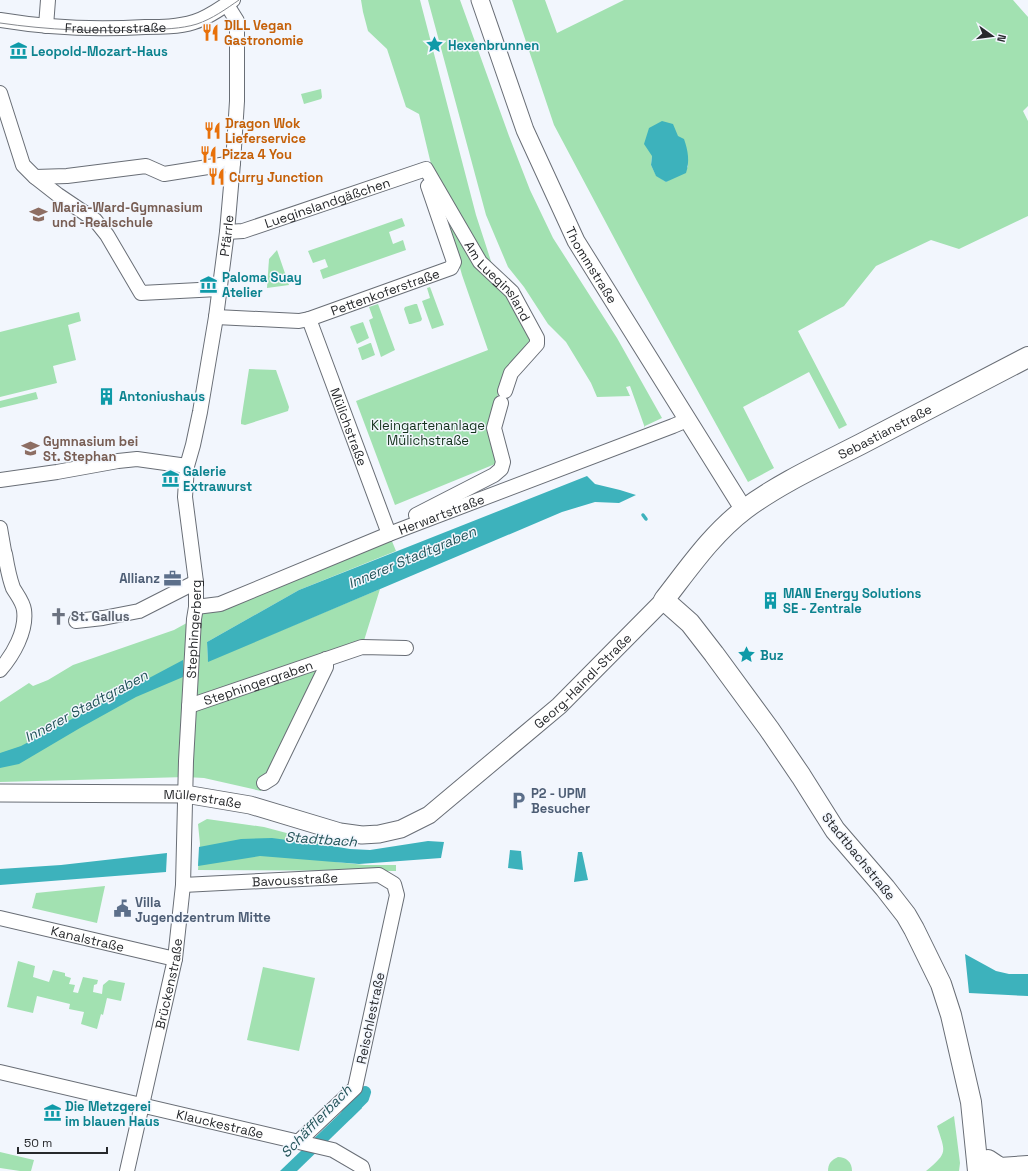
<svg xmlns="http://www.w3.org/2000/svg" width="1028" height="1171" viewBox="0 0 1028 1171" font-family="'Space Grotesk',sans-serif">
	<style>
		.green { fill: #a2e1b1; fill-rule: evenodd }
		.water { fill: #3db2bc }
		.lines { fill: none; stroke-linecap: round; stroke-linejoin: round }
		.stream { stroke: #3db2bc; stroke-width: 3.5 }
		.canal { stroke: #3db2bc; stroke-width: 12 }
		.minor-casing { stroke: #696e76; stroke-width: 16 }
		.tertiary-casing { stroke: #696e76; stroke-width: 19 }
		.secondary-casing { stroke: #696e76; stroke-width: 22 }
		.minor { stroke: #fff; stroke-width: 14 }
		.tertiary { stroke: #fff; stroke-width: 17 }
		.secondary { stroke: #fff; stroke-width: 20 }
		.tram { stroke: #878a8f; stroke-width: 1 }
		.labels { text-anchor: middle; stroke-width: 3; stroke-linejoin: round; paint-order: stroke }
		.food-label { font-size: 13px; font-weight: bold; fill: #c56008; stroke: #f2f6fd; text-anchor: start }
		.street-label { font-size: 13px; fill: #27292c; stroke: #f2f6fd }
		.culture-label { font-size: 13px; font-weight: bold; fill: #0d838f; stroke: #f2f6fd; text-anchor: start }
		.education-label { font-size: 13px; font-weight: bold; fill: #785e54; stroke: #f2f6fd; text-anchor: start }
		.park-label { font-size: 13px; fill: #13311b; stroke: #f2f6fd }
		.service-label { font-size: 13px; font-weight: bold; fill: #4e5e75; stroke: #f2f6fd; text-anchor: start }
		.worship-label { font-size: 13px; font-weight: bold; fill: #5b616d; stroke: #f2f6fd; text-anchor: start }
		.water-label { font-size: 14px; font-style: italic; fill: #225358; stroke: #f2f6fd }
	</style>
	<rect width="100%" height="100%" fill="#f2f6fd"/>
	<g class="green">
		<path d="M361 0H420L476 215 500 289 509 299 534 341 500 386 490 427 500 462 395 505 356 401 488 350 462 275 430 160 419 114 406 107 387 49 368 31 363 12Z"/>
		<path d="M428 0H460L509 136 530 190 553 238 617 338 662 418 645 426V428L630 386 626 387 630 396 597 397 591 383 566 342 548 324 524 287 508 267 486 215Z"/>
		<path d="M512 0H545L557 33 624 0H1013L1028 17V106L1023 111 1028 121V216L959 249 931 240 876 266 844 306 798 331 847 425 839 429 809 372 743 407 774 468 748 482 637 281 554 125ZM652 156 688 161V167L666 182 656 175 651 165Z"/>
		<path d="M321 89 322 97 321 99 304 104 301 94Z"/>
		<path d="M402 218 405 226 389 232 393 244 403 240 406 250 323 279 320 270 328 267 325 259 313 263 308 251Z"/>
		<path d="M277 250 289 285 267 288 269 259Z"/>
		<path d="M430 287 444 325 432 329 422 301 430 298 427 288Z"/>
		<path d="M378 304 395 350 381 357 369 320 373 318 369 307Z"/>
		<path d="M415 304H417L422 319 421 321 411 324H409L404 309 405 307Z"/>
		<path d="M79 312 81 321 68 325 76 360 53 366 57 383 0 397V332Z"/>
		<path d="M363 322 369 338 357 344 350 327 351 326Z"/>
		<path d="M370 343H371L375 355 363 360H362L358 348Z"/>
		<path d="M249 369 276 370 289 407 288 411 245 425 241 424V421Z"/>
		<path d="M36 392 38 399 0 408V401Z"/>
		<path d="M389 534 396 551 299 590 207 642 208 661 380 589 362 647 326 659 264 783 261 791 204 778 186 777 0 782V702L29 683 33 686 48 680 73 665 174 630 194 619 196 607Z"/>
		<path d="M207 819 264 827 324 843 336 862 365 865H396V871L198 870 200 844 198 824Z"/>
		<path d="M105 886 97 923 32 908 36 893Z"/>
		<path d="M18 961 35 966 33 977 49 982 53 970 65 973V976L71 978 69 984 75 985 73 992 78 993 83 977 98 980 97 984 94 985 93 992 102 994 103 985 109 980 125 983 121 1001 107 998 103 1015 101 1014 97 1029 81 1024 84 1012 69 1009 70 1004 37 996 33 1013 7 1007Z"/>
		<path d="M263 967 315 978 299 1051 247 1040Z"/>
		<path d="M954 1116 960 1163 959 1171H926C949 1152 945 1152 937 1126Z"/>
		<path d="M0 1152 34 1160 31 1171H20L0 1168Z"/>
		<path d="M838 1157C846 1157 852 1162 852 1171H828C828 1164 831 1160 838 1157Z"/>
	</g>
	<g class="water">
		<path d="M662 121 673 124 678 136 684 139C688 150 690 162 686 173L666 182 656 176 651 165 652 156 644 144 649 128Z"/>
		<path d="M587 476 595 484 620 490 636 495 619 503 595 502 562 512 208 662 207 642 299 590Z"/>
		<path d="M183 660V677L136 697 80 728 19 764 0 768V753L21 746Z"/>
		<path d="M272 838 332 846 350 849 370 850 428 841 444 842 441 858 359 864 260 856 198 866 199 847 241 839Z"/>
		<path d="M510 850 521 851 523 870 508 868Z"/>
		<path d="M578 852H582L588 880 574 882Z"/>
		<path d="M167 853 166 872 0 885V869L61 865Z"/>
		<path d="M965 954 996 971 1009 974H1028V996L969 993Z"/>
		<path d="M354 1100 362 1108 297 1171H280Z"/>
	</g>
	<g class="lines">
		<path class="stream" d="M643 515 646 519"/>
		<path class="canal" d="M347 1114 363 1098 365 1092"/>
		<defs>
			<g id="minor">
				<path id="s1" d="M0 20C48 28 97 30 145 27 161 27 178 27 194 22 208 18 221 8 233 0"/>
				<path d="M46 26 48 0"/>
				<path d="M0 93 23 165 35 177 58 195 95 220 107 235 141 293 218 289"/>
				<path d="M35 177 67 176 146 166 164 174 233 163"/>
				<path id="s2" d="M227 232 243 231 426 169 480 262 512 292 537 338V344L511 373 505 391"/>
				<path id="s3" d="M216 317 299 321 309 319 451 268 454 262 428 186"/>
				<path id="s4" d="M309 319 389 534"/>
				<path d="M0 480 57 472 118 461 137 459 187 466"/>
				<path d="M416 515 494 475 501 469 503 462 494 428 501 403"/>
				<path d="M0 528 4 551"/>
				<path id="s5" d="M196 607 220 604 389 534 673 426 687 420"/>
				<path d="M76 621 103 618 139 611 196 582"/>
				<path d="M0 670C13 655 27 631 24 610 23 602 17 595 13 588 9 577 7 566 5 554"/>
				<path id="s6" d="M189 706 362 647 406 648"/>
				<path d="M264 783 272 778 326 667V659"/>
				<path id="s7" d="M183 885 379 875 394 884 397 895 355 1088 299 1141"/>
				<path id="s8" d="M0 918 175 959"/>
				<path id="s9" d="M0 1072 333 1150 362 1167 363 1171"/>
				<path id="s10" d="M127 1171 175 959 183 885 186 761 194 619 196 607V582L185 497 187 466 193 445 200 412 216 317 227 232 233 163 237 101V21L227 5"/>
			</g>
			<g id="tertiary">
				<path id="s11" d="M480 0 525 130 576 241 744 510"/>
				<path id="s12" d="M0 793 185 794 250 805 340 832 362 835 379 834 401 829 429 815 559 706 664 600"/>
			</g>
			<g id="secondary">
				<path d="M988 1160 1000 1168 1028 1166"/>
				<path id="s13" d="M978 1171 971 1102 951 1015 941 984 914 929 906 915 885 888 835 830 801 776 769 729 714 654 690 623 664 600C689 568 712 534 745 509 780 483 822 464 861 444 916 415 972 386 1028 357"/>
			</g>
		</defs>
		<use href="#minor" class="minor-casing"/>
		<use href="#tertiary" class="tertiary-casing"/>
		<use href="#secondary" class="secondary-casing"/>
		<use href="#minor" class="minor"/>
		<use href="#tertiary" class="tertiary"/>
		<use href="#secondary" class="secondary"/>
		<path class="tram" d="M0 23C48 30 97 32 146 30 163 29 181 29 197 24 212 19 226 9 239 0"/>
	</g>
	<defs>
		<symbol id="restaurant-bare" viewBox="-9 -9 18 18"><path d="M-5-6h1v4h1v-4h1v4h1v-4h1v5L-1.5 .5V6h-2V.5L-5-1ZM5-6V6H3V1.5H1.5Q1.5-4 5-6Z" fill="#e8710a" stroke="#f2f6fd" stroke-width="2.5" paint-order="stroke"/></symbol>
		<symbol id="sight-bare" viewBox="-9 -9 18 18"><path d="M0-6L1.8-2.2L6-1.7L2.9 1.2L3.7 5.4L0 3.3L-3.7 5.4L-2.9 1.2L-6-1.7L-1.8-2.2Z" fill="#0f9aa8" stroke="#f2f6fd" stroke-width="2.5" paint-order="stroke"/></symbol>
		<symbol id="museum-bare" viewBox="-9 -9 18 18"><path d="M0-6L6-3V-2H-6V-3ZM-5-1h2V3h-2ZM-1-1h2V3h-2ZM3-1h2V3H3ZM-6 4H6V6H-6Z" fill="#0f9aa8" stroke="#f2f6fd" stroke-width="2.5" paint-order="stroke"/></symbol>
		<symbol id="school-bare" viewBox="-9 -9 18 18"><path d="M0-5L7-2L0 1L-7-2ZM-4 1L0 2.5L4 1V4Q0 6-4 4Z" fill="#8d6e63" stroke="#f2f6fd" stroke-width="2.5" paint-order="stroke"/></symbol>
		<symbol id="building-bare" viewBox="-9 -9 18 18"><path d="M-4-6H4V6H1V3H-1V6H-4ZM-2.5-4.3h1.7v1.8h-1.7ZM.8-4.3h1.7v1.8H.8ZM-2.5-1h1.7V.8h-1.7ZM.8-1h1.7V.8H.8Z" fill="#0f9aa8" stroke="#f2f6fd" stroke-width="2.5" paint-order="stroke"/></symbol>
		<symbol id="office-bare" viewBox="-9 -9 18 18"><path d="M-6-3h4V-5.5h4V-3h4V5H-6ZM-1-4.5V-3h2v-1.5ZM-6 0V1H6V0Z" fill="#5c6f8a" stroke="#f2f6fd" stroke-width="2.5" paint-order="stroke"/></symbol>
		<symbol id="church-bare" viewBox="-9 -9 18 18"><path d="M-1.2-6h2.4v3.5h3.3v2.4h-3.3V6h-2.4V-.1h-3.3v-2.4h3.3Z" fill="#6b7280" stroke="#f2f6fd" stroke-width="2.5" paint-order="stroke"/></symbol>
		<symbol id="parking-bare" viewBox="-9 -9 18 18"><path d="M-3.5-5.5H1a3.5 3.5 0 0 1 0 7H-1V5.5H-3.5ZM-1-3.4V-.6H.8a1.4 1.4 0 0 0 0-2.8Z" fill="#5c6f8a" stroke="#f2f6fd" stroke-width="2.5" paint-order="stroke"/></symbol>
		<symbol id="civic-bare" viewBox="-9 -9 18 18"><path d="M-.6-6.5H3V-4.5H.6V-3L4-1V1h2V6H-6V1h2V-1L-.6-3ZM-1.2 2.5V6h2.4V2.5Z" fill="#5c6f8a" stroke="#f2f6fd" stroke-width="2.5" paint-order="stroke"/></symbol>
	</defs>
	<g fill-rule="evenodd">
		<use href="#restaurant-bare" x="198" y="20" width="25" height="25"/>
		<use href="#sight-bare" x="422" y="32" width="25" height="25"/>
		<use href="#museum-bare" x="6" y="38" width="25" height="25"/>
		<use href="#restaurant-bare" x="200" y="118" width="25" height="25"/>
		<use href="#restaurant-bare" x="196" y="142" width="25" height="25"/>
		<use href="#restaurant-bare" x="204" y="164" width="25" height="25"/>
		<use href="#school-bare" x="26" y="202" width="25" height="25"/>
		<use href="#museum-bare" x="196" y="272" width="25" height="25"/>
		<use href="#building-bare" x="94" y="384" width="25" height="25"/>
		<use href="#school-bare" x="18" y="436" width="25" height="25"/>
		<use href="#museum-bare" x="158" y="466" width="25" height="25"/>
		<use href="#office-bare" x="160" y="566" width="25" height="25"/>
		<use href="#building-bare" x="758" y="588" width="25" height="25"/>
		<use href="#church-bare" x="46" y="604" width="25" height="25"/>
		<use href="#sight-bare" x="734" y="642" width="25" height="25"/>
		<use href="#parking-bare" x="506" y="788" width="25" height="25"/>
		<use href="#civic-bare" x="110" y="896" width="25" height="25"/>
		<use href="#museum-bare" x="40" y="1100" width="25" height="25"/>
	</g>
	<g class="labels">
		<g class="food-label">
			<text x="224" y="30">DILL Vegan<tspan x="224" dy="15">Gastronomie</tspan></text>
			<text x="225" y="128">Dragon Wok<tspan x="225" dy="15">Lieferservice</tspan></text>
			<text x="222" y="159">Pizza 4 You</text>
			<text x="229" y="182">Curry Junction</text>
		</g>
		<g class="street-label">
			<text dy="5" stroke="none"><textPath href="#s1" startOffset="116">Frauentorstraße</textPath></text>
			<text dy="5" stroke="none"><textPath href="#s2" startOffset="105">Lueginslandgäßchen</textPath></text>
			<text dy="5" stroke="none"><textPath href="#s10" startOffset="946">Pfärrle</textPath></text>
			<text dy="5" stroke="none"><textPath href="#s11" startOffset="288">Thommstraße</textPath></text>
			<text dy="5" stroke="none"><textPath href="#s2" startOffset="343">Am Lueginsland</textPath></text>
			<text dy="5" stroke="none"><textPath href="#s3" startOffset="174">Pettenkoferstraße</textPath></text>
			<text dy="5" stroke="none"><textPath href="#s4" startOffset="115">Mülichstraße</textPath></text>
			<text dy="5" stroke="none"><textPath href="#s13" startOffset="949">Sebastianstraße</textPath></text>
			<text dy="5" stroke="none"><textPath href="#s5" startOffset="263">Herwartstraße</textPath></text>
			<text dy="5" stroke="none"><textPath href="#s10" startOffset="548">Stephingerberg</textPath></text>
			<text dy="5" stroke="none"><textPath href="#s12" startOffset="642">Georg-Haindl-Straße</textPath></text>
			<text dy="5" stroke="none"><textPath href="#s6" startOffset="73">Stephingergraben</textPath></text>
			<text dy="5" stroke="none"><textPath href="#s12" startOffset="203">Müllerstraße</textPath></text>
			<text transform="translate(859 856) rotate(51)" y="5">Stadtbachstraße</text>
			<text dy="5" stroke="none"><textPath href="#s7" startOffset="112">Bavousstraße</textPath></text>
			<text dy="5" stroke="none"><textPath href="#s8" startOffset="90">Kanalstraße</textPath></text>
			<text dy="5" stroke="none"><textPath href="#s10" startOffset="192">Brückenstraße</textPath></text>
			<text transform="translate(370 1018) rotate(-78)" y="5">Reischlestraße</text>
			<text dy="5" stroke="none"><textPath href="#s9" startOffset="226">Klauckestraße</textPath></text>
		</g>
		<g class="culture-label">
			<text x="448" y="50">Hexenbrunnen</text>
			<text x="31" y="56">Leopold-Mozart-Haus</text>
			<text x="222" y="282">Paloma Suay<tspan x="222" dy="15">Atelier</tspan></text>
			<text x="119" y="401">Antoniushaus</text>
			<text x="183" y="476">Galerie<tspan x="183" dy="15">Extrawurst</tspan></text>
			<text x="783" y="598">MAN Energy Solutions<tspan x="783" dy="15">SE - Zentrale</tspan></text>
			<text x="760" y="660">Buz</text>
			<text x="65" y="1111">Die Metzgerei<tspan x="65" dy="15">im blauen Haus</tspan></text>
		</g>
		<g class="education-label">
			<text x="52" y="212">Maria-Ward-Gymnasium<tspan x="52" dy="15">und -Realschule</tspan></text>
			<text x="43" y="446">Gymnasium bei<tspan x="43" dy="15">St. Stephan</tspan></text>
		</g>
		<g class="park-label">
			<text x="428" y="430">Kleingartenanlage<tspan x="428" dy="15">Mülichstraße</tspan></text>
		</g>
		<g class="service-label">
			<text x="160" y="583" text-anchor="end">Allianz</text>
			<text x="531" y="798">P2 - UPM<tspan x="531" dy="15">Besucher</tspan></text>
			<text x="135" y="907">Villa<tspan x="135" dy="15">Jugendzentrum Mitte</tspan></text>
		</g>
		<g class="worship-label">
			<text x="71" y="621">St. Gallus</text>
		</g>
		<g class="water-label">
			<text transform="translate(412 557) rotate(-23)" y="5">Innerer Stadtgraben</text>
			<text transform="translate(86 706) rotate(-28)" y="5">Innerer Stadtgraben</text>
			<text transform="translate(321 839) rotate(4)" y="5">Stadtbach</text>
			<text transform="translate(316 1121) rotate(-46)" y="5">Schäfflerbach</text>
		</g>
	</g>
	<g transform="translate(992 36) rotate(104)" stroke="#f2f6fd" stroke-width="3" paint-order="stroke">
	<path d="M0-3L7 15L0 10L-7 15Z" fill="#27292c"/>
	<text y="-6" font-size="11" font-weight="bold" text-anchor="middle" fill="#27292c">N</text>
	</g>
	<path d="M18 1147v6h89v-6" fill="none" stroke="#27292c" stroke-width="2"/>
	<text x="24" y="1147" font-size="12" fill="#27292c" stroke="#f2f6fd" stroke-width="3" paint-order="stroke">50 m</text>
</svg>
